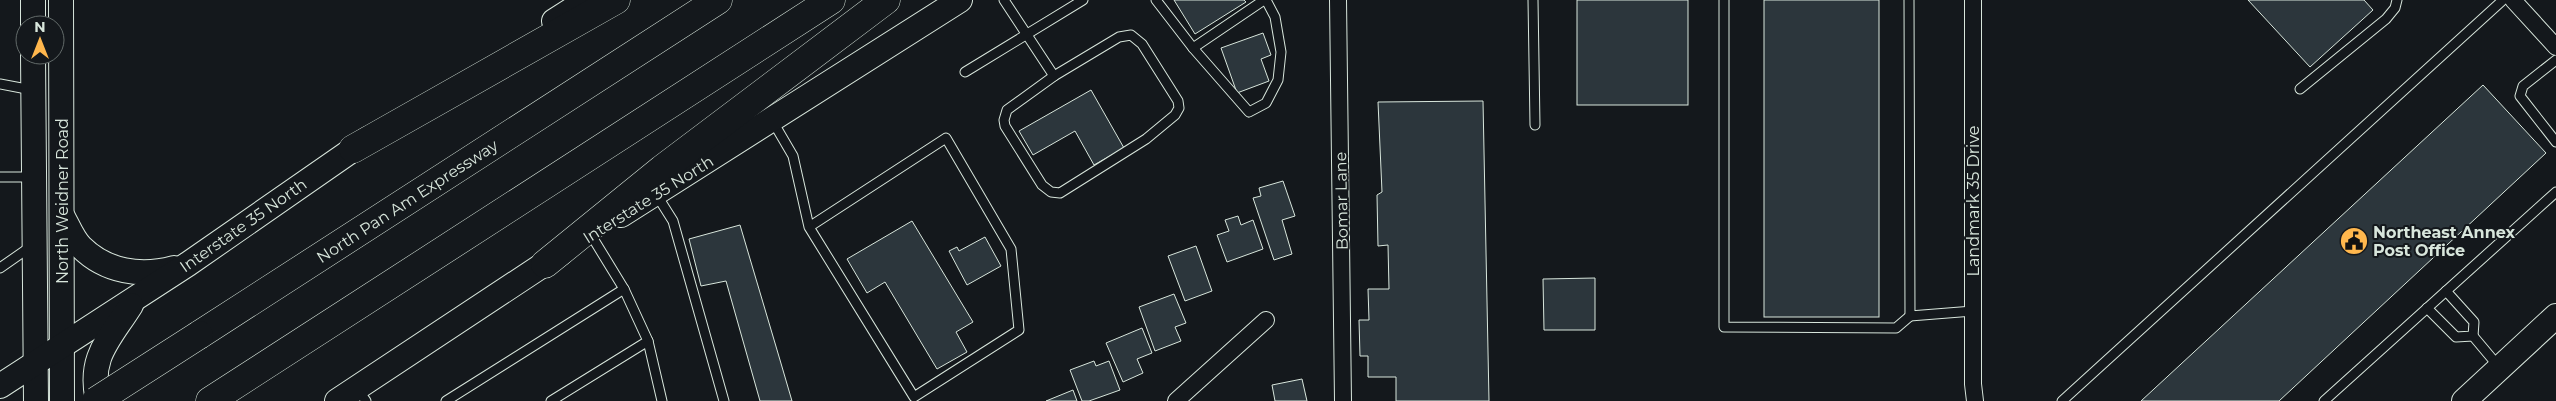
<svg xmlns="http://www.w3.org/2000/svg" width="2556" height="401" viewBox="0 0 2556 401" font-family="Montserrat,sans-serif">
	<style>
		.building { fill: #2c363c; stroke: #d8e6dc }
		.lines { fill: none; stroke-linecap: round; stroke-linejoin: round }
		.lane-casing { stroke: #d8e6dc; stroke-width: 11 }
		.street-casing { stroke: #d8e6dc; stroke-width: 18 }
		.secondary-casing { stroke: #d8e6dc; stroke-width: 26 }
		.highway-casing { stroke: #d8e6dc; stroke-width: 29 }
		.lane { stroke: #14181c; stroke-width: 9 }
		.street { stroke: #14181c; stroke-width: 16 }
		.secondary { stroke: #14181c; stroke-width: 24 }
		.highway { stroke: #14181c; stroke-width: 28 }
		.highway-bridge-casing { stroke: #d8e6dc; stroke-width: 29; stroke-linecap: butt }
		.highway-bridge { stroke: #14181c; stroke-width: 28 }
		.labels { text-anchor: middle; stroke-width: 4; stroke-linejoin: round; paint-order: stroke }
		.street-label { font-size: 16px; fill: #d8e6dc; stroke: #14181c }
		.poi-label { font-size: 16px; font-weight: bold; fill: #d8e6dc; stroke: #14181c; text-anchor: start }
	</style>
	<rect width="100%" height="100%" fill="#14181c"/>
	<g class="building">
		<path d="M1174 0H1244L1246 2 1195 34Z"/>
		<rect x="1577" y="0" width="111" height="105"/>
		<rect x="1764" y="0" width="115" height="317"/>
		<path d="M2248 0H2364L2373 10 2310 67Z"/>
		<path d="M1263 33 1271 55 1261 59 1269 81 1237 93 1221 48Z"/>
		<path d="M2483 85 2546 153 2279 401H2141Z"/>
		<path d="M1091 90 1124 148 1094 165 1075 131 1033 155 1019 131Z"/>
		<path d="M1483 101 1489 401H1396V377H1368V356H1360L1359 320H1369L1368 289H1389L1388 245 1378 246 1377 195 1382 192 1378 102Z"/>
		<path d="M1283 181 1295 216 1282 220 1292 254 1274 260 1253 198 1261 196 1259 188Z"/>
		<path d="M1238 216 1241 225 1253 220 1263 249 1227 262 1217 235 1229 231 1225 220Z"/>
		<path d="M912 221 973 322 956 332 967 352 937 369 885 282 867 293 847 259Z"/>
		<path d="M740 225 780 360 792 401H760L726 281 701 286 689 239Z"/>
		<path d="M985 237 1001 266 967 285 949 251 957 247 959 251Z"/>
		<path d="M1196 246 1212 291 1185 301 1168 256Z"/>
		<path d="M1595 278V330H1544L1543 279Z"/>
		<path d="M1174 294 1186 323 1175 327 1181 341 1155 351 1139 307Z"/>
		<path d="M1142 328 1152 353 1137 359 1143 373 1123 382 1106 343Z"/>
		<path d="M1094 361 1096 366 1109 361 1120 390 1089 401H1082L1070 370Z"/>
		<path d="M1302 379 1307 401H1275L1272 385Z"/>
		<path d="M1073 390 1077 401H1046Z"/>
	</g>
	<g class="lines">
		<defs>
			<g id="lane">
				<path d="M1004 0 1054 76"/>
				<path d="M1156 0 1193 48 1264 0"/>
				<path d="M1533 0 1535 125"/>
				<path d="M1724 0V327L1896 328 1910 316"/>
				<path d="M1909 0 1910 316 1973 311"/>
				<path d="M1131 35 1142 44 1178 101 1179 108 1175 115 1146 139 1060 193 1051 192 1042 185 1005 126 1004 120 1007 110 1054 76 1119 37Z"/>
				<path d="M1193 48 1249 112 1266 103 1278 80 1281 52 1275 17 1266 0"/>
				<path d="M2556 60 2523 86 2520 96 2556 142"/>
				<path d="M965 72 1083 0"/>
				<path d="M0 84 32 90"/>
				<path d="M2300 89 2386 19 2395 8 2397 0"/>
				<path d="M772 120 793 156 809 227 914 397 1019 330 1011 249 946 138 809 227"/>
				<path d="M0 177H32"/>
				<path d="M656 194 673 221 724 401"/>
				<path d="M0 268 33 245"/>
				<path d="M2427 308 2456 337 2473 336 2474 322 2446 291"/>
				<path d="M2473 336 2499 367"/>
				<path d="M648 341 662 401"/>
				<path d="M357 388 366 401"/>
				<path d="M446 401 624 289"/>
				<path d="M551 401 648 341 624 289 591 235"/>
				<path d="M2062 401 2503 0"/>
				<path d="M2324 401 2556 192"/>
			</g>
			<g id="street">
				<path d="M1338 0 1343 401"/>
				<path d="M1973 0V384L1975 401"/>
				<path d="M2513 0 2556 47"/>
				<path d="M1176 401 1266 320"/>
			</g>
			<g id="secondary">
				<path d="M33 0V25"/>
				<path d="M61 0 62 401"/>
				<path d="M554 21 587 0"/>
				<path d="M33 55 36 401"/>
				<path d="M621 215 960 0"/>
				<path d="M63 217C68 226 73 239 81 247 106 272 141 277 174 268"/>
				<path d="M0 386 188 264 368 139"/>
				<path d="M98 401C88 357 109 340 131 305"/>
				<path d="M337 401 561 253"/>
				<path d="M2464 401 2556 316"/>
			</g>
			<g id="highway">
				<path d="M353 149 616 0"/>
				<path d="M545 264 662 169 886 0"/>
				<path d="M199 335 718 0"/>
				<path d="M210 401 831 0"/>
			</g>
		</defs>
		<use href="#lane" class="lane-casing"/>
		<use href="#street" class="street-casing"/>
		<use href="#secondary" class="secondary-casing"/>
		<use href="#highway" class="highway-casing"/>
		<use href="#lane" class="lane"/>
		<use href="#street" class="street"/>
		<use href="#secondary" class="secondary"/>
		<use href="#highway" class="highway"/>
		<defs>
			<path id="highway-bridge" d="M96 401 199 335"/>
		</defs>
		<use href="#highway-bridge" class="highway-bridge-casing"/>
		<use href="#highway-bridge" class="highway-bridge"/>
	</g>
	<defs>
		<symbol id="civic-disc" viewBox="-11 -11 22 22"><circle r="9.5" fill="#ffb74d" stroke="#14181c"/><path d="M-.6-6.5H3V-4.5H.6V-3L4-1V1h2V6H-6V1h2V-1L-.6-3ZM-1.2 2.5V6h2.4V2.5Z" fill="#111"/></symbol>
	</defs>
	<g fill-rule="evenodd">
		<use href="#civic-disc" x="2338" y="225" width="32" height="32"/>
	</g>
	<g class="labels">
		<g class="street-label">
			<text transform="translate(648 199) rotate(-32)" y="6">Interstate 35 North</text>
			<text transform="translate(62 201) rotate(-90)" y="6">North Weidner Road</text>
			<text transform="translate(407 201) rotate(-33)" y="6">North Pan Am Expressway</text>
			<text transform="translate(1341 201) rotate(-91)" y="6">Bomar Lane</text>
			<text transform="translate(1973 201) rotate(-90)" y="6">Landmark 35 Drive</text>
			<text transform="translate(243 225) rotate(-35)" y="6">Interstate 35 North</text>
		</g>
		<g class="poi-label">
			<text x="2373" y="238">Northeast Annex<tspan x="2373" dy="18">Post Office</tspan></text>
		</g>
	</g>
	<g transform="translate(40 40)"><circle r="24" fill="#14181c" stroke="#626a69"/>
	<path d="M0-4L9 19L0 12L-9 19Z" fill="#ffb74d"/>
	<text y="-8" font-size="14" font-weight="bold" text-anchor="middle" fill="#d8e6dc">N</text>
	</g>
</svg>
